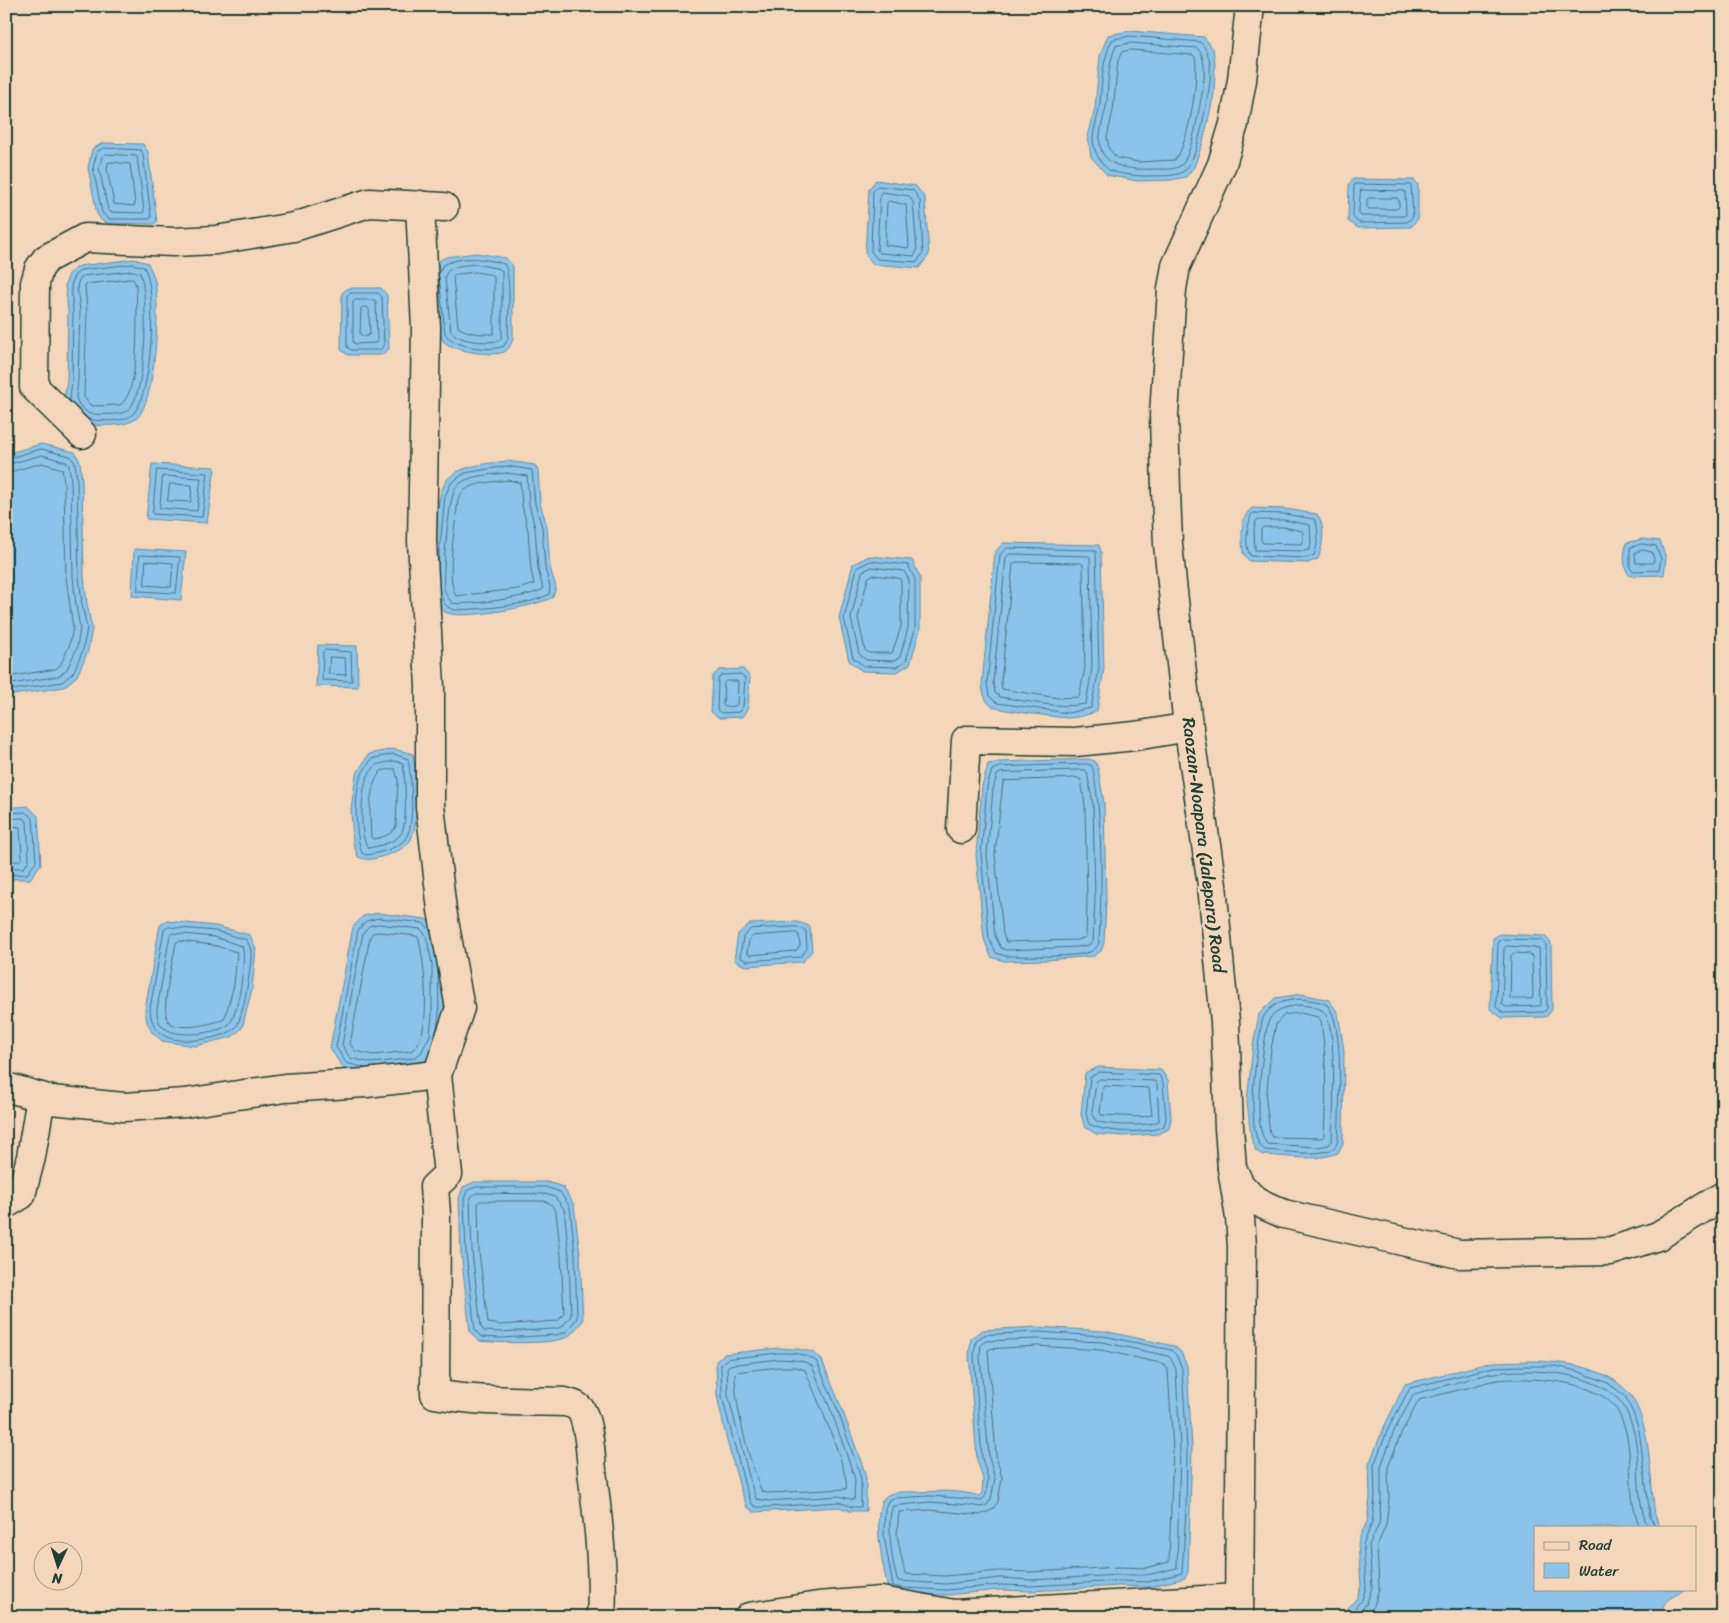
<svg xmlns="http://www.w3.org/2000/svg" width="1729" height="1623" viewBox="0 0 1729 1623" font-family="Sriracha,sans-serif">
	<style>
		.water { fill: #8bc3ea; stroke: #608da1 }
		.lines { fill: none; stroke-linecap: round; stroke-linejoin: round }
		.shore { stroke: #4a737d; stroke-width: 1 }
		.minor-casing { stroke: #1f3d34; stroke-width: 31 }
		.tertiary-casing { stroke: #1f3d34; stroke-width: 31 }
		.secondary-casing { stroke: #1f3d34; stroke-width: 31 }
		.minor { stroke: #f4d7ba; stroke-width: 28 }
		.tertiary { stroke: #f4d7ba; stroke-width: 28 }
		.secondary { stroke: #f4d7ba; stroke-width: 28 }
		.labels { text-anchor: middle; stroke-width: 5; stroke-linejoin: round; paint-order: stroke }
		.street-label { font-size: 18px; fill: #1f3d34; stroke: #f4d7ba }
	</style>
	<rect width="100%" height="100%" fill="#f4d7ba"/>
	<filter id="ink" filterUnits="userSpaceOnUse"><feTurbulence type="fractalNoise" baseFrequency=".02" numOctaves="2"/><feDisplacementMap in="SourceGraphic" scale="10" xChannelSelector="R" yChannelSelector="G"/><feConvolveMatrix kernelMatrix="1 2 1 2 8 2 1 2 1" color-interpolation-filters="sRGB"/></filter>
	<g filter="url(#ink)">
		<g class="water">
			<path d="M1130 31 1204 37 1213 49 1215 63 1214 94 1203 142 1194 167 1186 177 1171 180 1137 181 1107 175 1091 157 1088 137 1095 108 1100 56 1108 35Z"/>
			<path d="M103 143 143 144 148 152 157 222 154 224 107 223 101 220 97 214 88 168 92 149Z"/>
			<path d="M1353 179 1414 180 1418 184V219L1411 227 1358 228 1348 221 1349 184Z"/>
			<path d="M876 180 916 186 925 198 929 255 919 268 873 264 865 253 869 189Z"/>
			<path d="M476 253 506 258 513 266V339C511 344 509 350 504 352 491 357 454 351 444 342 443 341 441 337 440 335L433 275 437 262 446 257Z"/>
			<path d="M134 259 148 263C150 269 154 275 155 281 160 306 156 401 137 418 126 428 98 425 84 425L64 400 67 380 68 311 65 285 69 273 79 266Z"/>
			<path d="M348 288H381L387 295 389 349 381 355H348L341 350 342 293Z"/>
			<path d="M41 444 75 452 80 462 82 480 84 576 87 604 92 628 88 651 77 676 64 687 6 696V454Z"/>
			<path d="M507 461 535 465 538 471 540 503 547 526 550 568 556 587 553 597C539 606 459 621 445 612 443 611 439 606 438 604 436 598 437 590 437 585 435 563 433 496 447 480 461 464 488 464 507 461Z"/>
			<path d="M152 464 215 467 207 523 146 519Z"/>
			<path d="M1252 508 1285 509 1317 514C1326 527 1323 545 1318 559L1308 563 1249 561 1243 553C1242 539 1239 518 1252 508Z"/>
			<path d="M1642 539 1660 541 1666 558 1664 575 1630 576C1622 567 1624 555 1626 543Z"/>
			<path d="M1003 543 1099 545 1101 552 1104 669 1097 711C1088 715 1077 718 1066 718 1057 717 998 710 993 707 984 701 983 693 982 683L995 552Z"/>
			<path d="M134 549 186 552 181 600 132 596Z"/>
			<path d="M869 556 912 560 920 577V630L910 664 897 672 862 671 849 661 839 618 853 564Z"/>
			<path d="M318 645 357 646 358 687 316 686Z"/>
			<path d="M743 669 750 677 748 708 742 717 719 718 711 712 713 676 719 670Z"/>
			<path d="M394 749 413 754C416 775 421 822 410 841 406 848 392 854 384 856 374 859 368 861 358 857L353 842 351 809 356 775 369 754Z"/>
			<path d="M1089 759 1095 761 1098 768 1104 803 1106 901 1104 943 1101 951 1094 956 1046 960 1004 961 991 957 984 939 976 854 982 786 988 764 999 762Z"/>
			<path d="M28 806 38 816 41 864 30 879H6V808Z"/>
			<path d="M378 913 426 919 437 930 443 962 444 1015 430 1061 418 1069 372 1074 343 1068 330 1048 353 927 363 916Z"/>
			<path d="M167 921 216 926 250 935 256 949 252 989 242 1028 232 1037 195 1046 162 1041 152 1032 147 1022 145 1009 160 925Z"/>
			<path d="M797 922 810 926 812 951 802 962 745 966 734 960 738 934 749 924Z"/>
			<path d="M1500 934 1545 936 1551 943 1552 1010 1546 1017 1502 1018 1490 1009 1493 938Z"/>
			<path d="M1302 994 1329 1000 1338 1013 1344 1051 1343 1143 1338 1153C1315 1162 1287 1156 1263 1155L1256 1151 1251 1137 1247 1101 1253 1046 1259 1014 1275 998Z"/>
			<path d="M1098 1067 1161 1070 1168 1080 1171 1118 1169 1129 1158 1134 1124 1136 1096 1134 1085 1127 1081 1115 1085 1073Z"/>
			<path d="M474 1182H547L563 1187 574 1205 580 1254 583 1321C578 1326 574 1332 569 1336 557 1345 495 1343 478 1341L470 1332 461 1253 459 1198 463 1187Z"/>
			<path d="M6 1282 11 1337 6 1353Z"/>
			<path d="M1037 1327 1104 1331 1174 1346 1181 1352 1187 1366 1192 1448 1188 1573 1185 1578 1149 1587 1119 1586 1030 1591 1000 1590 946 1595 901 1593 888 1590C884 1570 871 1514 884 1498 891 1490 908 1492 918 1492 937 1491 960 1490 979 1496L982 1493 983 1479 977 1460 969 1356 971 1338 982 1330Z"/>
			<path d="M779 1348 798 1349 813 1352 821 1358 842 1409 864 1470 866 1478V1511H850L839 1507 754 1512 747 1507 740 1488 727 1441 717 1396 716 1361 724 1354Z"/>
			<path d="M1528 1361C1560 1361 1605 1366 1628 1392 1636 1401 1641 1416 1644 1427 1651 1456 1651 1486 1655 1515L1660 1527H1535V1589H1685C1672 1600 1662 1596 1662 1617H1346L1348 1608 1357 1598 1361 1586 1358 1544 1360 1536 1367 1522 1370 1498 1369 1464 1384 1427 1405 1384 1493 1362Z"/>
		</g>
		<g class="lines">
			<g class="shore">
				<path d="M1130 36 1200 42C1214 55 1211 82 1207 99 1204 116 1197 161 1184 171 1175 178 1157 175 1147 176 1138 176 1116 174 1109 170 1099 163 1093 149 1093 137 1094 126 1099 114 1100 103 1102 82 1102 60 1112 40Z"/>
				<path d="M1131 43 1197 48C1208 58 1204 85 1201 99 1197 119 1194 143 1184 162 1178 171 1165 169 1156 169 1132 170 1096 169 1100 135 1101 124 1105 113 1107 102 1108 83 1108 63 1116 46Z"/>
				<path d="M1131 50 1193 55 1195 57C1199 79 1189 143 1175 160L1138 162 1117 158 1109 149 1107 137 1113 111 1118 60 1122 52Z"/>
				<path d="M104 148 141 150 143 154 151 217 150 219H109L105 216 102 212 93 168 97 152Z"/>
				<path d="M106 154 137 156 144 211 143 213 111 212 108 210 99 168 102 157Z"/>
				<path d="M111 162 130 164 135 203 134 206 114 204 107 169 108 163Z"/>
				<path d="M1355 184 1411 185 1413 217 1407 222 1359 223 1353 217 1354 187Z"/>
				<path d="M878 186 913 190 920 201 923 253 917 262 877 259 871 251 873 192Z"/>
				<path d="M1361 190 1405 191 1406 215 1404 216H1361L1359 214Z"/>
				<path d="M882 192 909 196 913 202 917 251 914 256 880 253 877 250 880 195Z"/>
				<path d="M1369 198H1397L1399 200V207L1397 209H1369L1367 207V200Z"/>
				<path d="M889 201 906 205 909 245 908 248 885 245 887 203Z"/>
				<path d="M476 264 500 269 502 271V336L499 341C484 343 462 342 451 332L445 277C448 264 464 266 476 264Z"/>
				<path d="M133 271 140 273C149 294 147 398 127 411 118 416 99 414 89 414L79 405 76 398 78 380 80 311 77 286 79 280 84 276Z"/>
				<path d="M476 272 492 275 494 277V332L493 334C481 334 468 334 458 327L453 277 454 275Z"/>
				<path d="M438 276 442 266C459 255 485 258 504 264 512 273 508 323 508 338L504 346C492 352 451 347 445 333L439 277"/>
				<path d="M133 279 136 285C137 308 141 393 120 405L91 406 84 397 87 311 85 285 87 284Z"/>
				<path d="M351 293H378L382 297 384 345 380 350H351L347 347V296Z"/>
				<path d="M356 300H374L376 301 377 341 376 343 355 344 353 342V302Z"/>
				<path d="M363 307H367L369 309 370 334 367 336H362L360 334 361 309Z"/>
				<path d="M71 402 70 399 72 380 73 311 71 286 74 276 81 270 133 264 144 267C158 291 152 392 134 413 125 424 101 420 89 420"/>
				<path d="M6 459 41 449 70 456 75 463 77 480 79 576 82 605 87 628 83 650 73 673 62 682 6 691"/>
				<path d="M6 465 42 455 66 462 69 465 71 481 73 576 76 606 80 628 77 648 67 669 59 676 6 685"/>
				<path d="M157 470 208 473 202 517 153 514Z"/>
				<path d="M6 473 42 463 62 469 64 482 66 577 73 628 69 646 61 664 56 669 6 677"/>
				<path d="M507 473 527 476 529 504 535 528 538 569 543 589C532 597 466 606 452 603 448 598 444 592 444 586 442 573 449 495 456 487 468 474 491 475 507 473Z"/>
				<path d="M163 476 201 478 197 511 160 508Z"/>
				<path d="M508 480 518 482 520 483 522 505 528 530 531 570 534 584 518 589 456 596C445 578 456 522 458 499 466 481 491 483 508 480Z"/>
				<path d="M170 484 192 485 191 502 168 501Z"/>
				<path d="M1254 513 1285 514 1314 519C1320 528 1318 545 1314 555L1306 558 1251 556C1243 546 1248 526 1251 515Z"/>
				<path d="M1258 520H1284L1310 525 1311 545 1309 550 1305 551 1255 550 1254 529 1256 521Z"/>
				<path d="M1264 527H1283L1302 531 1303 533V542L1301 544 1263 543 1261 540V530Z"/>
				<path d="M1642 544 1656 546 1661 559 1659 570 1633 571 1630 568V548Z"/>
				<path d="M1007 548 1094 550 1096 551 1099 669 1091 708 1068 713 997 703 989 696 987 683 1000 555Z"/>
				<path d="M1643 550 1652 552 1654 559 1653 563H1636L1635 553Z"/>
				<path d="M1010 554 1088 556 1090 557 1092 668 1086 704C1057 709 1028 701 1000 697L995 693 993 682 1006 558Z"/>
				<path d="M140 555 180 557 176 593 138 591Z"/>
				<path d="M146 561 173 563 171 587 145 585Z"/>
				<path d="M871 561 908 565 915 579V629L906 661 896 667 864 666 853 658 844 618 857 568Z"/>
				<path d="M1016 562 1081 563 1083 565 1085 668 1079 697 1058 698 1002 689 1001 682 1013 564Z"/>
				<path d="M438 565 445 496 451 483 465 473 507 466 532 470 535 504 542 527 545 568 550 587 549 594C531 606 478 609 455 610 446 608 443 603 440 594"/>
				<path d="M872 567 904 571 909 580 908 628 900 657 894 661 866 660 859 654 851 618 862 572Z"/>
				<path d="M873 575 899 578 901 581V627L892 653H869L865 650 858 618 868 578Z"/>
				<path d="M326 650 351 652 352 681 322 680 323 652Z"/>
				<path d="M330 657 345 658 346 675 329 674Z"/>
				<path d="M722 675 741 674 745 678 743 706 739 712 721 713 717 710 718 679Z"/>
				<path d="M726 681H736L738 682 737 704 735 706 725 707 723 705 724 683Z"/>
				<path d="M394 754 408 759C411 775 416 827 405 839 397 849 379 853 366 855L362 853C355 835 354 793 361 776 364 770 368 764 372 759Z"/>
				<path d="M394 761 403 763C405 776 408 825 401 834 394 843 379 846 368 848 359 836 361 792 367 778 369 773 373 769 376 765Z"/>
				<path d="M1087 764 1091 765 1093 769C1103 826 1102 884 1099 942 1098 945 1096 949 1092 951 1079 958 1023 956 1005 956L996 953 989 938 981 854 987 787 992 770 1000 767Z"/>
				<path d="M395 769 398 780 396 826C393 834 382 838 373 839L371 837C370 816 367 789 381 771Z"/>
				<path d="M1085 770 1087 772 1093 804 1095 901 1093 941 1089 945 1078 947 1006 950 1001 948 995 936 987 854 993 789 997 775 1000 773Z"/>
				<path d="M1078 778 1081 780 1085 805 1087 901 1086 937 1077 940 1006 942 1003 934 995 854 1003 782 1005 781Z"/>
				<path d="M6 813 25 812 33 818 36 862 27 874 6 875"/>
				<path d="M6 819 23 818 27 821 29 860 24 868H6"/>
				<path d="M6 826 20 827 22 858 19 861H6"/>
				<path d="M379 924 420 929 426 935 432 963V1014L430 1035 421 1053 414 1058 372 1063 350 1058 342 1045 363 933 369 926Z"/>
				<path d="M169 927 215 931 247 940C248 944 251 948 251 951 252 964 243 1018 236 1027 225 1040 177 1045 163 1035 153 1029 151 1019 150 1009L164 930Z"/>
				<path d="M797 927 806 931 807 949 800 957 747 961 740 957 743 937 751 929Z"/>
				<path d="M379 932 417 936 419 939C424 962 434 1037 411 1051L373 1055 355 1051 350 1044 370 937 373 933Z"/>
				<path d="M172 933 214 937 242 946C247 957 238 1017 229 1024 218 1034 178 1038 166 1029 158 1025 157 1017 157 1009L170 935Z"/>
				<path d="M796 933 799 935 800 946 796 951 750 955 747 953 749 940 753 936Z"/>
				<path d="M1502 939 1542 940 1546 945 1547 1008 1544 1012 1504 1013 1496 1007 1498 942Z"/>
				<path d="M179 941 213 945 237 952 234 985 225 1017 223 1020C209 1024 183 1031 170 1023 158 1016 174 957 176 943Z"/>
				<path d="M1507 946 1539 948 1541 1004 1540 1006 1506 1007 1502 1004 1504 948Z"/>
				<path d="M1514 953 1530 954 1532 956 1533 996 1532 999H1512L1510 998 1511 956Z"/>
				<path d="M1301 999C1308 1000 1321 1001 1327 1005 1345 1021 1339 1116 1338 1141L1334 1149C1315 1157 1285 1151 1265 1150 1244 1139 1256 1055 1260 1034 1261 1029 1261 1021 1264 1016 1274 1001 1286 1001 1301 999Z"/>
				<path d="M1301 1005C1307 1006 1318 1007 1323 1011 1338 1023 1333 1118 1332 1140L1329 1145 1317 1147 1267 1144C1259 1134 1259 1115 1259 1103 1258 1091 1265 1026 1270 1018 1278 1007 1289 1007 1301 1005Z"/>
				<path d="M1301 1013 1318 1017 1321 1021C1327 1061 1326 1096 1324 1136L1322 1138 1272 1137 1270 1133 1266 1101 1271 1049 1276 1024 1284 1015Z"/>
				<path d="M437 1029 439 1014 438 972"/>
				<path d="M366 1068 346 1063 336 1047 358 930 366 921 379 918 423 923 430 930"/>
				<path d="M1099 1072 1159 1075 1163 1083 1166 1118 1164 1126C1149 1134 1104 1133 1089 1124L1086 1114 1090 1078Z"/>
				<path d="M1100 1079 1155 1081 1157 1085 1159 1121C1148 1127 1105 1126 1095 1120L1092 1113 1096 1082Z"/>
				<path d="M1104 1086 1149 1088 1152 1115 1141 1117 1101 1115 1100 1112 1103 1088Z"/>
				<path d="M476 1187H546L560 1192 570 1207 575 1254 577 1318 566 1332 556 1335 500 1338 481 1337 475 1330 466 1253 464 1199 467 1191Z"/>
				<path d="M477 1193 545 1194 555 1197 564 1209 569 1255 571 1316 562 1327 555 1329 500 1332 484 1331 481 1327 472 1252 470 1200 472 1196Z"/>
				<path d="M480 1201H544L551 1204 556 1212 561 1256 564 1313 558 1321 500 1325 488 1323 479 1252 478 1203Z"/>
				<path d="M1037 1332 1103 1336 1171 1350 1176 1355 1182 1368 1187 1449 1186 1510 1182 1573 1148 1582 1119 1581 1031 1586 1000 1585 946 1590 901 1588 893 1586 884 1536 885 1509 888 1501 894 1498 930 1496 970 1499 979 1501 983 1499 986 1495 988 1478 982 1458 974 1356 976 1341 984 1335Z"/>
				<path d="M1037 1339 1102 1342 1168 1356 1171 1359 1176 1369 1180 1449 1177 1568 1147 1575H1119L1031 1580 1000 1578 946 1584 898 1581C892 1566 886 1520 893 1506L930 1502 969 1505 980 1507 987 1505 991 1499 995 1479 989 1457 980 1356 981 1344 986 1341Z"/>
				<path d="M1037 1346 1101 1350 1165 1364 1168 1371 1173 1449 1169 1562 1146 1568 1119 1567 1031 1572 999 1571 945 1576 905 1574 897 1535 899 1512 930 1510 980 1515 992 1510 998 1502 1002 1478 996 1456 988 1350 990 1349Z"/>
				<path d="M779 1353C792 1353 806 1353 817 1362L838 1411 859 1472 861 1479V1507H852L839 1502 769 1507H756L752 1504 745 1486 722 1396 721 1364 727 1359Z"/>
				<path d="M780 1359C790 1360 803 1359 812 1366L832 1413 853 1473 855 1480 854 1500 839 1496 769 1501 756 1499 751 1484 728 1395 727 1367 730 1365Z"/>
				<path d="M780 1367H796L805 1370C813 1389 851 1475 846 1489L768 1493 762 1492C749 1460 735 1408 735 1374L737 1372Z"/>
				<path d="M1351 1617 1353 1610 1362 1600 1366 1587 1363 1545 1372 1523 1375 1498 1374 1465 1388 1429 1410 1388 1494 1367 1528 1366H1556L1580 1372 1608 1383 1625 1396 1633 1413 1639 1430 1650 1516 1655 1527"/>
				<path d="M1358 1617 1359 1613 1367 1603 1372 1587 1369 1545 1379 1524 1381 1499V1466L1394 1431 1414 1394C1432 1389 1451 1384 1469 1379 1478 1377 1486 1374 1495 1373 1532 1368 1590 1371 1618 1399 1626 1406 1630 1420 1633 1429 1642 1461 1634 1497 1648 1527"/>
				<path d="M1365 1617 1374 1606 1379 1588 1377 1546 1386 1525 1389 1499 1388 1467 1401 1434 1419 1400C1436 1396 1453 1391 1471 1387 1479 1385 1488 1381 1497 1380 1529 1377 1590 1379 1613 1405 1620 1412 1623 1424 1626 1432 1633 1462 1627 1499 1640 1527"/>
			</g>
			<defs>
				<g id="minor">
					<path d="M420 205 426 328 422 541 430 687V806L442 910 460 1008 437 1075 448 1174 434 1187 436 1214 435 1394C478 1402 521 1401 565 1402 573 1404 580 1406 583 1414 589 1429 591 1455 592 1471 598 1519 604 1568 601 1617"/>
					<path d="M82 434 34 387 35 283 39 269 46 259 85 238 173 242 216 240 294 227 369 203 444 207"/>
					<path d="M961 829 966 740 1075 742 1135 736 1189 727"/>
					<path d="M6 1087 51 1100 124 1107 185 1103 285 1088 366 1083 437 1075"/>
					<path d="M6 1204 21 1195 31 1157 41 1097"/>
					<path d="M749 1617 818 1606 881 1601 954 1614 1239 1598"/>
				</g>
				<path id="tertiary" d="M1232 1168 1240 1218 1242 1246 1239 1617"/>
				<path id="secondary" d="M1250 6 1242 80 1234 124 1222 164 1176 266 1172 289 1164 415 1166 491 1168 544 1172 583 1187 717 1212 885 1225 1022 1229 1128 1232 1168 1240 1185 1250 1196 1264 1205 1284 1214 1459 1254 1611 1251 1658 1236 1723 1196"/>
			</defs>
			<use href="#minor" class="minor-casing"/>
			<use href="#tertiary" class="tertiary-casing"/>
			<use href="#secondary" class="secondary-casing"/>
			<use href="#minor" class="minor"/>
			<use href="#tertiary" class="tertiary"/>
			<use href="#secondary" class="secondary"/>
		</g>
	</g>
	<g class="labels">
		<g class="street-label">
			<text transform="translate(1204 845) rotate(83)" y="6">Raozan-Noapara (Jalepara) Road</text>
		</g>
	</g>
	<rect width="1729" height="1623" fill="none" stroke="#f4d7ba" stroke-width="25"/>
	<rect x="12" y="12" width="1704" height="1598" fill="none" stroke="#1f3d34" stroke-width="2" filter="url(#ink)"/>
	<rect x="1534" y="1526" width="162" height="65" fill="#f4d7ba" stroke="#9f9984"/>
	<rect x="1544" y="1542" width="25" height="8" fill="#f4d7ba" stroke="#9f9984"/>
	<text x="1579" y="1550" font-size="15" fill="#1f3d34">Road</text>
	<rect x="1544" y="1563" width="25" height="15" fill="#8bc3ea" stroke="#9f9984"/>
	<text x="1579" y="1576" font-size="15" fill="#1f3d34">Water</text>
	<g transform="translate(58 1566) rotate(184)"><circle r="24" fill="#f4d7ba" stroke="#9f9984"/>
	<path d="M0-4L9 19L0 12L-9 19Z" fill="#1f3d34"/>
	<text y="-8" font-size="14" font-weight="bold" text-anchor="middle" fill="#1f3d34">N</text>
	</g>
</svg>
